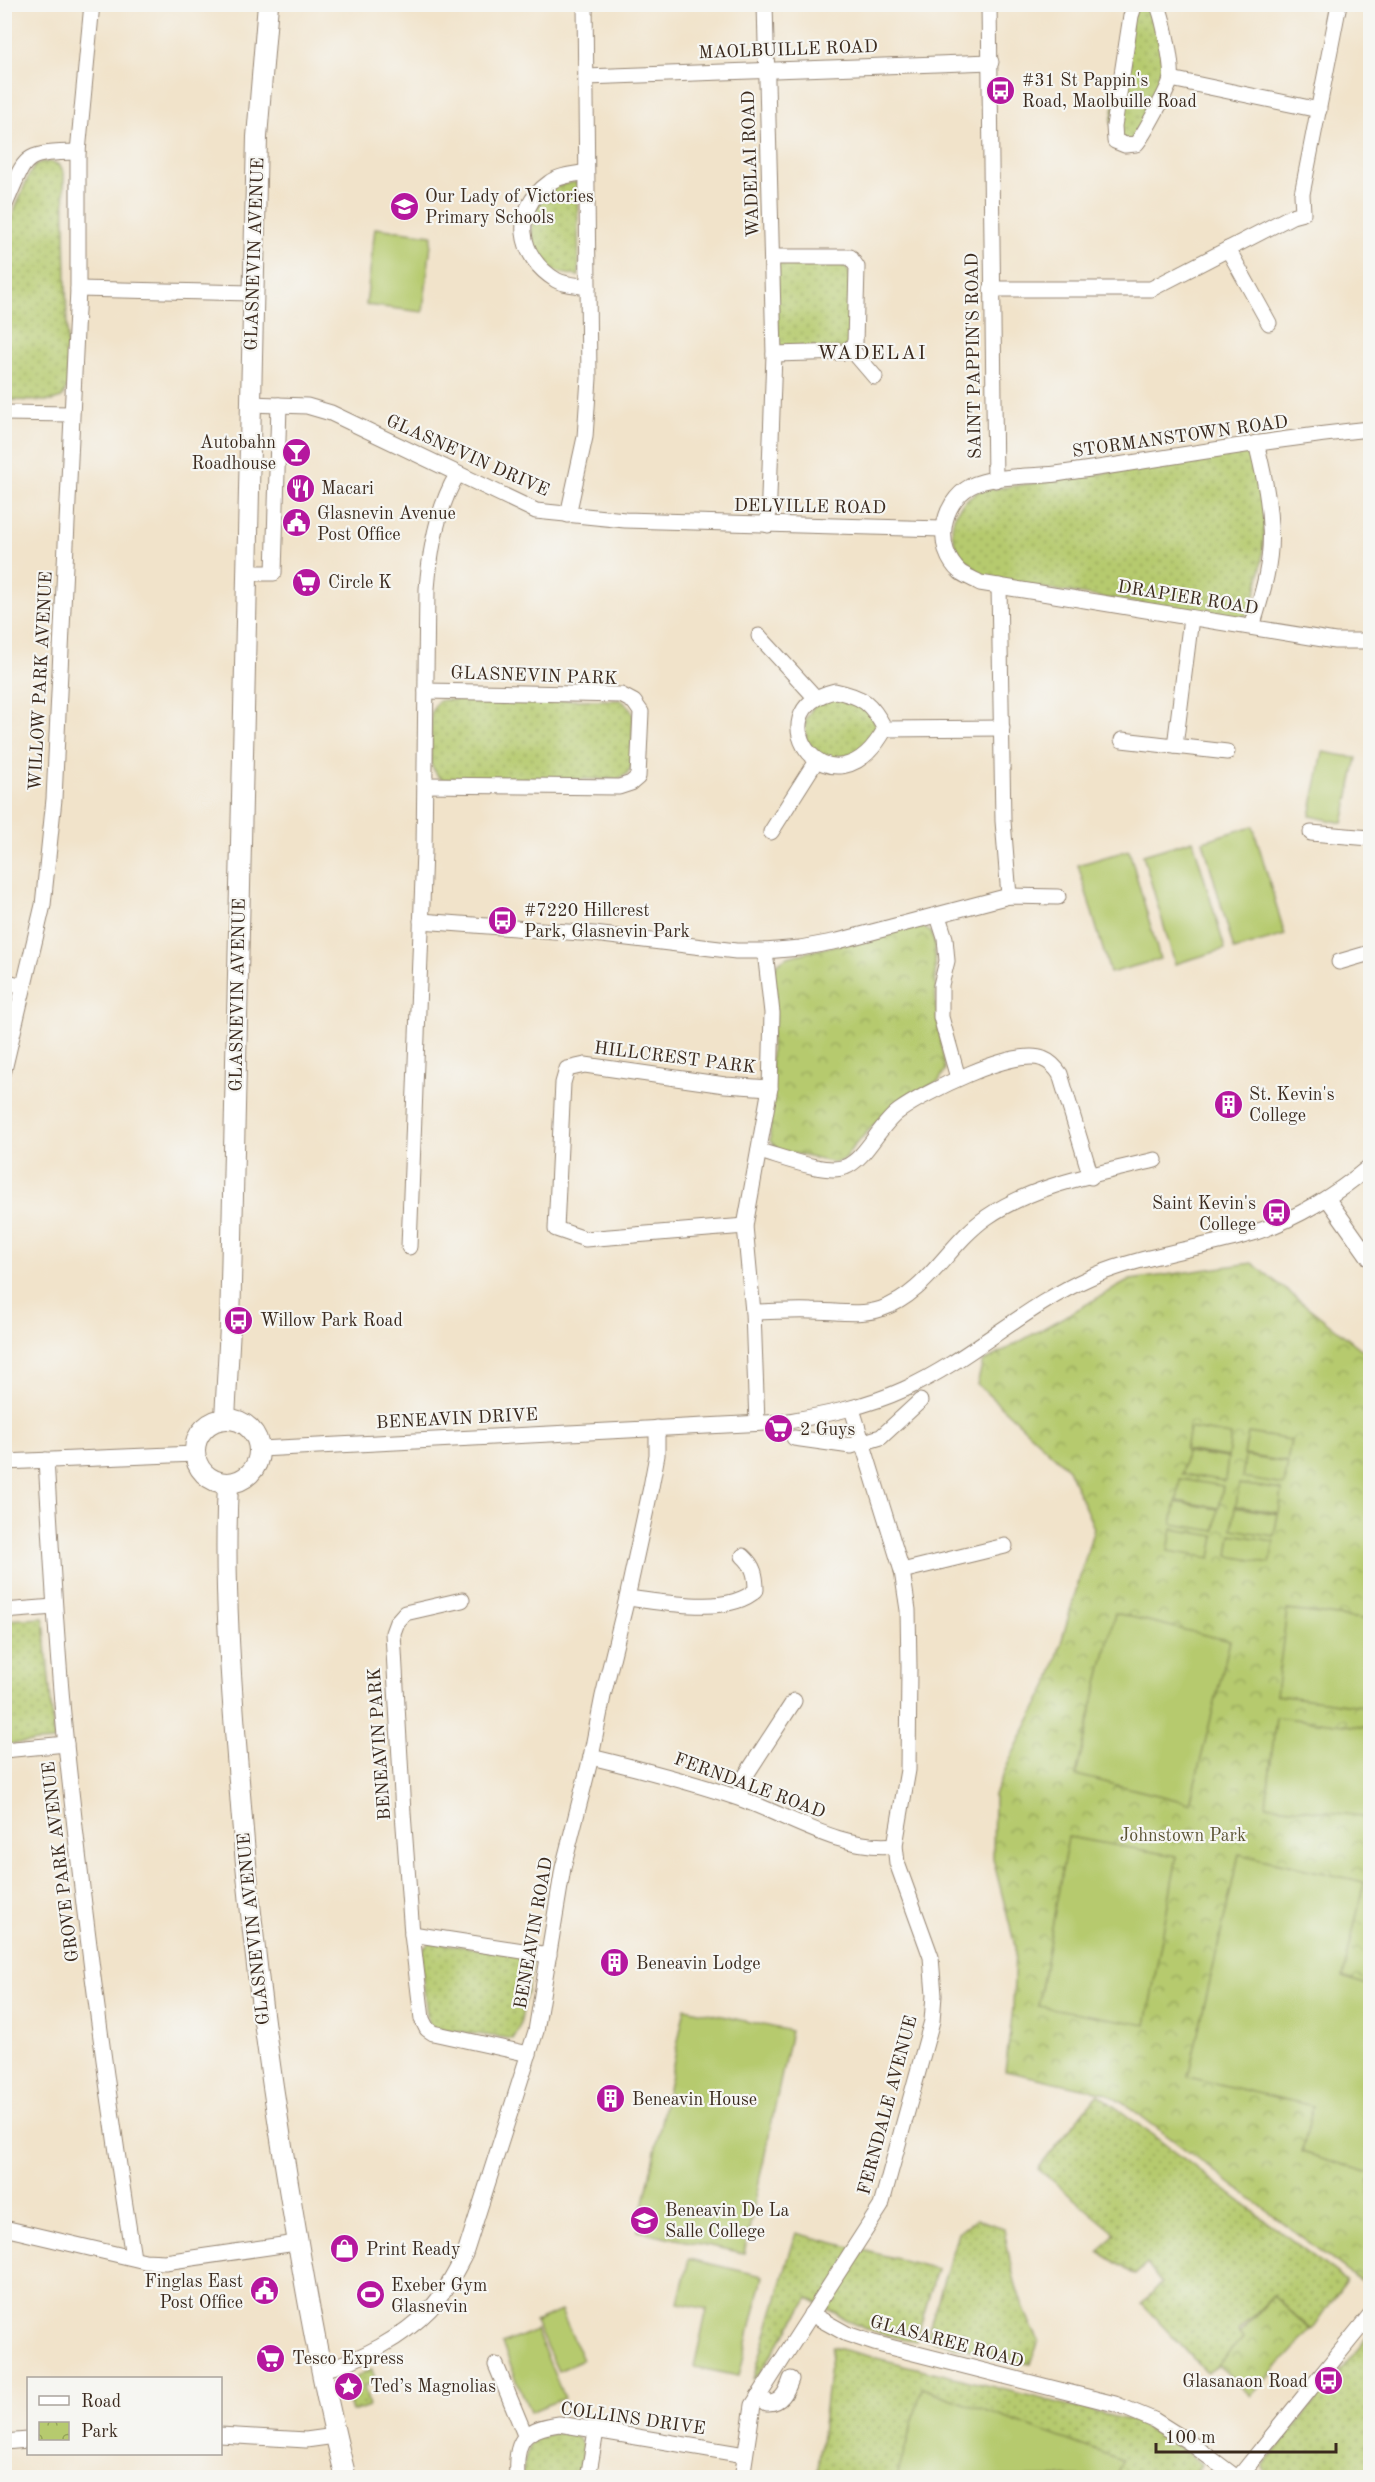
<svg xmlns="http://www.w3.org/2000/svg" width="1375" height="2482" viewBox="0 0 1375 2482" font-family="'Old Standard TT',serif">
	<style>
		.grass { fill: url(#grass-dots); stroke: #787a46; stroke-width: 1.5 }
		.park { fill: url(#park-crowns); stroke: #787a46; stroke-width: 1.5 }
		.pitch { fill: #b6ca6e; stroke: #787a46; stroke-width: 1.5 }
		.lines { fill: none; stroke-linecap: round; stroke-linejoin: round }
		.minor-casing { stroke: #968674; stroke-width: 17 }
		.major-casing { stroke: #968674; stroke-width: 22 }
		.minor { stroke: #fff; stroke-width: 15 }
		.major { stroke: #fff; stroke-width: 20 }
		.labels { text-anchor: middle; stroke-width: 4.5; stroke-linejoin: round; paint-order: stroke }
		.street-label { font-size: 18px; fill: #3b2a1e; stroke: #f6f6f2 }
		.poi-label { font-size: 18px; fill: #3b2a1e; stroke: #f6f6f2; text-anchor: start }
		.park-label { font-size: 18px; fill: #5a5232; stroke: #f6f6f2 }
		.neighbourhood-label { font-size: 20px; letter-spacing: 1.5px; fill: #3b2a1e; stroke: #f6f6f2 }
	</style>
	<defs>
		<pattern id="grass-dots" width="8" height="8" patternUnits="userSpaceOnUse" patternTransform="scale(1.5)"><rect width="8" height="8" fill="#b6ca6e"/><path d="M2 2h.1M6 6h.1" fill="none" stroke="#95a45a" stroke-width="1.8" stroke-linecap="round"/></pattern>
		<pattern id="park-crowns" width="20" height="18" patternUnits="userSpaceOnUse" patternTransform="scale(1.5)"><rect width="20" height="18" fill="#b6ca6e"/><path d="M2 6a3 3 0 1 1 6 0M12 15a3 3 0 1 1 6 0" fill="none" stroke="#95a45a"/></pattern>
	</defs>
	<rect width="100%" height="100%" fill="#f6f6f2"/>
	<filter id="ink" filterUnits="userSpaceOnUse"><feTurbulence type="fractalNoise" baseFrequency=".0167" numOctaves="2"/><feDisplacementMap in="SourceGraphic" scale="12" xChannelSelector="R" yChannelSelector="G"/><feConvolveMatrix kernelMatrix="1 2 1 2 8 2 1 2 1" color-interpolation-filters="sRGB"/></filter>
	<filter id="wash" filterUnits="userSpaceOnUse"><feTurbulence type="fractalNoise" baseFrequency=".008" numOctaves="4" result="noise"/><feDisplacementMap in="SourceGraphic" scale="24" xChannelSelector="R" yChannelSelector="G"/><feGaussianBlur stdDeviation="1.35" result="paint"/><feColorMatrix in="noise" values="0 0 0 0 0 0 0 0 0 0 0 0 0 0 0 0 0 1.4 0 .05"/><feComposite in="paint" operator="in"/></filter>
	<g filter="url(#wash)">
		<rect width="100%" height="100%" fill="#f1e3ca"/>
		<g class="grass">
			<path d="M1134 5H1156L1161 20 1164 77 1153 106 1132 143 1123 147 1111 122Z"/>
			<path d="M42 162C53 162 59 162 64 172L68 385 62 398 52 401 5 400V234L29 175 35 166Z"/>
			<path d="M577 182 579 276C568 274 552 273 544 265 536 258 535 250 533 240 527 207 545 185 577 182Z"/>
			<path d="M775 262 844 264 850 274 851 339 845 348 778 347Z"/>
			<path d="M1250 452 1253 454C1256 461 1259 468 1261 476 1268 506 1265 598 1242 620L993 580C952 563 933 516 979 491Z"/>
			<path d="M846 696 872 715 878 731 862 752 829 761 806 741 805 720 816 703Z"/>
			<path d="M442 700H621L630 708 633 715 631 767 628 773 619 779 443 780 438 776 431 765V713L437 702Z"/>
			<path d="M44 1618 54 1741 5 1744 4 1620Z"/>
			<path d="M430 1942 503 1952 533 1962 519 2029 513 2039 434 2028 428 2024 421 1960 423 1949Z"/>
			<path d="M1098 2094 1346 2281 1312 2330 1273 2296 1238 2331 1244 2338 1218 2366 1207 2373 1142 2304 1161 2283 1147 2264 1135 2275 1099 2252 1115 2233 1038 2169Z"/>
			<path d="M976 2219 1004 2228C1011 2271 1018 2302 1039 2341L1030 2364 926 2339 958 2233Z"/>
			<path d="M796 2233 937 2269 916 2341 877 2333 852 2323 809 2298 759 2374 753 2379Z"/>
			<path d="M1370 2334V2477H1267L1263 2466Z"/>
			<path d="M832 2347 1135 2422 1182 2449 1202 2464 1191 2478H817Z"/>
			<path d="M372 2370 377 2383 364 2386 369 2406 352 2412 346 2392C352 2380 359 2373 372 2370Z"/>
			<path d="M567 2433C591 2441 582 2457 579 2477L522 2478C526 2444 532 2433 567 2433Z"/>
		</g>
		<g class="park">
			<path d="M919 925 931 932 935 944 936 1007 945 1070 939 1081 892 1106 852 1148 845 1159 835 1163 779 1150 770 1141 772 976 777 964 787 957Z"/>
			<path d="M1252 1263 1370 1356V2271L1364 2281 1355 2277 1129 2107 1106 2093 1005 2071 1013 2008 1015 1946 993 1859 994 1795 1012 1755 1050 1681 1094 1528 1068 1469 977 1384 983 1362 1130 1280Z"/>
			<path d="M1273 2296 1311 2330 1251 2396 1218 2366 1243 2338 1239 2334Z"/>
		</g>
		<g class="pitch">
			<path d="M375 228 432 235 423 312 366 305Z"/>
			<path d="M1323 752 1357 758 1343 823 1310 816Z"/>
			<path d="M1253 826 1285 935 1234 950 1203 841Z"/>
			<path d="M1193 840 1225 949 1175 964 1143 855Z"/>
			<path d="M1129 850 1160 959 1110 973 1078 865Z"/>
			<path d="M1189 1428 1231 1435 1228 1457 1185 1450Z"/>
			<path d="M1248 1433 1291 1440 1287 1462 1244 1455Z"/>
			<path d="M1186 1452 1228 1458 1225 1481 1182 1474Z"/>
			<path d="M1245 1456 1288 1463 1284 1485 1242 1478Z"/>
			<path d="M1180 1479 1223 1486 1219 1508 1177 1501Z"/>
			<path d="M1239 1484 1282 1490 1279 1513 1236 1506Z"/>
			<path d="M1176 1502 1218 1509 1215 1531 1172 1524Z"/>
			<path d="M1235 1507 1278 1514 1274 1536 1232 1529Z"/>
			<path d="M1172 1529 1215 1536 1211 1558 1168 1551Z"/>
			<path d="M1231 1534 1274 1541 1270 1563 1228 1556Z"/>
			<path d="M1287 1610 1370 1620V1707L1276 1695Z"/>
			<path d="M1115 1613 1230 1641 1190 1803 1076 1775Z"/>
			<path d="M1276 1717 1370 1728V1817L1266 1805Z"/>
			<path d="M1068 1837 1177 1856 1146 2025 1038 2006Z"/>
			<path d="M1239 1854 1364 1882 1343 1977 1370 1986V2173L1302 2152 1313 2106 1188 2077Z"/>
			<path d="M685 2008 791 2031 744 2253 638 2231Z"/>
			<path d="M689 2259 763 2276 739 2376 694 2367 707 2309 678 2303Z"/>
			<path d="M561 2311 583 2360 558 2371 535 2322Z"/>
			<path d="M536 2330 564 2398 530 2412 502 2344Z"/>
			<path d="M922 2388 1122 2460 1116 2477H897Z"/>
		</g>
	</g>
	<g filter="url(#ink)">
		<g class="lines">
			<defs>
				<g id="minor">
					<path d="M765 4 774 354 768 525"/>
					<path d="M989 4 995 480"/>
					<path d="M1135 4 1131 16 1114 126 1115 141 1125 145 1136 144C1143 136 1170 87 1171 78 1173 66 1163 15 1157 4"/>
					<path d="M586 77 991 62"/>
					<path d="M1171 79 1319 110"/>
					<path d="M585 172C574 175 559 175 549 183 511 210 518 257 556 280 564 285 578 285 588 287"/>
					<path d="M4 207C27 156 19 153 78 152"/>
					<path d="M1228 249 1269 323"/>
					<path d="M772 257H850L857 267 855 343 847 352 774 354"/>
					<path d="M78 289 252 293"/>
					<path d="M991 289H1151L1292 216 1303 213 1302 194 1339 4"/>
					<path d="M851 349 875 377"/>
					<path d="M250 404 307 406 331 413 536 511 625 520 942 529"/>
					<path d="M4 413 71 414"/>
					<path d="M1370 429C1265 439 1161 460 1056 474 1032 477 992 475 971 486 940 503 934 549 960 572 965 576 974 579 980 583L1335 641H1370"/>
					<path d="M568 515 585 437 589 378 585 4"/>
					<path d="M247 573H274L279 405"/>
					<path d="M999 586 1003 821 1009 896"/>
					<path d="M1252 627C1262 595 1273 560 1270 526 1269 498 1263 470 1256 443"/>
					<path d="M759 636 815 697"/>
					<path d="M835 691C864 697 871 703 885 729 833 823 751 711 835 691Z"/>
					<path d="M885 729 1002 728"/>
					<path d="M1122 740 1227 752"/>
					<path d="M1175 746 1191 618"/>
					<path d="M425 785 619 787 631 783 638 777 641 712 634 702 621 695 426 691"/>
					<path d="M771 832 816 761"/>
					<path d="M1311 833 1370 838"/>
					<path d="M938 916 945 938 947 961 941 985V1017L958 1078"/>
					<path d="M421 921 594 934 736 951H765L800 948 838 941 1009 896 1058 897"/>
					<path d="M1339 962 1370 953"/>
					<path d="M4 981 23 986"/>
					<path d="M4 1070 43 905 54 799 78 289V152L92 4"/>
					<path d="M759 1151C779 1156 826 1175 845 1167 866 1159 879 1125 899 1111 924 1093 1014 1047 1043 1059 1051 1062 1056 1068 1060 1074L1091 1177"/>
					<path d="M1327 1198 1370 1259"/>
					<path d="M745 1226 585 1239 556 1229 563 1083 567 1069 585 1065 725 1085 770 1088"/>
					<path d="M409 1247 424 851 427 589C430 551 437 508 457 475"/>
					<path d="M753 1312C773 1312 792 1310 812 1311 834 1311 860 1316 881 1309 927 1294 948 1244 987 1217 1035 1184 1099 1174 1155 1160"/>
					<path d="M757 1423 753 1312 745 1226 770 1088 772 1013 765 951"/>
					<path d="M794 1438 851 1446 881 1437 920 1401"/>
					<path d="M260 1449 783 1422C824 1415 866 1407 905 1389 971 1359 1025 1306 1091 1277 1142 1255 1200 1249 1253 1233 1295 1220 1337 1194 1370 1166"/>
					<path d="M46 1460C52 1555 56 1650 66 1745 84 1916 106 2087 133 2257"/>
					<path d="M4 1462 195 1454"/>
					<path d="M902 1571 1005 1546"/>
					<path d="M627 1598C663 1602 728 1616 756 1590 756 1576 754 1566 743 1556"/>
					<path d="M462 1600 405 1613 397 1622 393 1633 403 1813 412 1934 422 2019 427 2029 433 2033 529 2054"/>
					<path d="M4 1611 54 1607"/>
					<path d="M4 1750 66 1744"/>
					<path d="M591 1757C641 1769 689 1781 738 1798 788 1815 840 1851 895 1845"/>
					<path d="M740 1798 742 1781 794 1701"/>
					<path d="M412 1934 549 1955"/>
					<path d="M4 2228 145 2261 165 2262 296 2243"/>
					<path d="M811 2314 847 2334 874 2343 1115 2404 1154 2420 1189 2442 1237 2478"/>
					<path d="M496 2365 525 2435"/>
					<path d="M322 2370C361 2360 402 2338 430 2309 445 2293 455 2273 465 2254L536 2031 563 1868 591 1757 603 1696 627 1598 651 1487 657 1455V1428"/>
					<path d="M758 2396 767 2403C781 2404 787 2391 791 2379"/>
					<path d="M220 2435 306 2440 335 2436"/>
					<path d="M4 2442 28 2440"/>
					<path d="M517 2478C515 2441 522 2429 559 2424L745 2455"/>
					<path d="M588 2478 596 2431"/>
					<path d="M742 2478 753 2405 881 2206 932 2021 934 1995 931 1957 897 1863 895 1845 908 1770 909 1667 908 1610 902 1571 852 1409"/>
					<path d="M1238 2478 1370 2315"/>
				</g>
				<g id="major">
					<path d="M225 1418 230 1327 257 137 268 4"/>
					<circle cx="227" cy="1451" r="32"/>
					<path d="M228 1484C223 1582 231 1683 239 1781 248 1904 263 2025 282 2146 300 2257 318 2368 346 2478"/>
				</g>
			</defs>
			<use href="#minor" class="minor-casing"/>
			<use href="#major" class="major-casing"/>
			<use href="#minor" class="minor"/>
			<use href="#major" class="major"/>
		</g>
	</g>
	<defs>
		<symbol id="bus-disc" viewBox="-11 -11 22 22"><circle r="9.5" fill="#b5179e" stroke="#f6f6f2"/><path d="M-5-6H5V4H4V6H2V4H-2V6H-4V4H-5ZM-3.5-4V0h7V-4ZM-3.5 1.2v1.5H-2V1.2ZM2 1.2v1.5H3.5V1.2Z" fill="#fff"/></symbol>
		<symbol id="school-disc" viewBox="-11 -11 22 22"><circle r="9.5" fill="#b5179e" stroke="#f6f6f2"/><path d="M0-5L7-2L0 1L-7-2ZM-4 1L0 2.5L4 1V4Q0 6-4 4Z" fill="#fff"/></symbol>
		<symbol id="bar-disc" viewBox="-11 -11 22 22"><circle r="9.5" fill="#b5179e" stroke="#f6f6f2"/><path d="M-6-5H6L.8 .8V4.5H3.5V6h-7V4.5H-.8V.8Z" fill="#fff"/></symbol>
		<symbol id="restaurant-disc" viewBox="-11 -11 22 22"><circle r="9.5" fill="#b5179e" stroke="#f6f6f2"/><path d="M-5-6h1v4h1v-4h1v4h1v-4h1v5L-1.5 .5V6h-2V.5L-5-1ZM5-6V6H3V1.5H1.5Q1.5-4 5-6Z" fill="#fff"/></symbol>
		<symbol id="civic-disc" viewBox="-11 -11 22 22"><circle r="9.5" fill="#b5179e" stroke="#f6f6f2"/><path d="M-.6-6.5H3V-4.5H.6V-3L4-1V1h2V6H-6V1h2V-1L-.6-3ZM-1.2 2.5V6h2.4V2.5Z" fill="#fff"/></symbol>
		<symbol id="supermarket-disc" viewBox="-11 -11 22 22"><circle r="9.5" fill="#b5179e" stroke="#f6f6f2"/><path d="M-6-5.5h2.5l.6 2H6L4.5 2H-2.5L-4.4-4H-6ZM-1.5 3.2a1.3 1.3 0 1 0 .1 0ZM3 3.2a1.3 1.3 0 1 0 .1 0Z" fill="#fff"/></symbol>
		<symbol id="building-disc" viewBox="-11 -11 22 22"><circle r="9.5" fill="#b5179e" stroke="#f6f6f2"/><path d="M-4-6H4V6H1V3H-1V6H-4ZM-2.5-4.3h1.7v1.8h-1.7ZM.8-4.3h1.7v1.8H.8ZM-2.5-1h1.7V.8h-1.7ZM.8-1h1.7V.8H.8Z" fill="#fff"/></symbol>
		<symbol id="shop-disc" viewBox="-11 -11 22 22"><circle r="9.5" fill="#b5179e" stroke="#f6f6f2"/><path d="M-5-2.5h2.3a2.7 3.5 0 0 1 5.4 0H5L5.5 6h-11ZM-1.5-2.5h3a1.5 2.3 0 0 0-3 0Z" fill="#fff"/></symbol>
		<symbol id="stadium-disc" viewBox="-11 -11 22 22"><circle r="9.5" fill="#b5179e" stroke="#f6f6f2"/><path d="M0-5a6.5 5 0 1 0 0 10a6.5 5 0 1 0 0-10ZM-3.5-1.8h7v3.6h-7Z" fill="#fff"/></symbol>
		<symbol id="sight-disc" viewBox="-11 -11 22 22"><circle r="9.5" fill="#b5179e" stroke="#f6f6f2"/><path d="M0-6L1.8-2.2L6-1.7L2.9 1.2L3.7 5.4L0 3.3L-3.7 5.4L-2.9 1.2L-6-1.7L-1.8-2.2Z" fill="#fff"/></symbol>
	</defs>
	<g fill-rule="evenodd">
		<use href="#bus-disc" x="984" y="74" width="33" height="33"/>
		<use href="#school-disc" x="388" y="190" width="33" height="33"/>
		<use href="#bar-disc" x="280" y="436" width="33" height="33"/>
		<use href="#restaurant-disc" x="284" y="472" width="33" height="33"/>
		<use href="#civic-disc" x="280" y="506" width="33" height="33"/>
		<use href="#supermarket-disc" x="290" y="566" width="33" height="33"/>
		<use href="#bus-disc" x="486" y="904" width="33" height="33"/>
		<use href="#building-disc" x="1212" y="1088" width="33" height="33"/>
		<use href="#bus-disc" x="1260" y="1196" width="33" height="33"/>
		<use href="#bus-disc" x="222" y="1304" width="33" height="33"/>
		<use href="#supermarket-disc" x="762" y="1412" width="33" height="33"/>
		<use href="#building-disc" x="598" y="1946" width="33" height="33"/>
		<use href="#building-disc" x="594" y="2082" width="33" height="33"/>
		<use href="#school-disc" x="628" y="2204" width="33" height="33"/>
		<use href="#shop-disc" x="328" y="2232" width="33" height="33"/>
		<use href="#civic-disc" x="248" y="2274" width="33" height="33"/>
		<use href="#stadium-disc" x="354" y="2278" width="33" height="33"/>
		<use href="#supermarket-disc" x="254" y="2342" width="33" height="33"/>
		<use href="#bus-disc" x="1312" y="2364" width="33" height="33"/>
		<use href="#sight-disc" x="332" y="2370" width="33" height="33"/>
	</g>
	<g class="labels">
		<g class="street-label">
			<text transform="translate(788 49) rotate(-2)" y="6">MAOLBUILLE ROAD</text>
			<text transform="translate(750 164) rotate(-92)" y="6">WADELAI ROAD</text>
			<text transform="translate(254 254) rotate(-88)" y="6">GLASNEVIN AVENUE</text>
			<text transform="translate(973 356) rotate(-91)" y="6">SAINT PAPPIN'S ROAD</text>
			<text transform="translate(1180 436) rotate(-8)" y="6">STORMANSTOWN ROAD</text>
			<text transform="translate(468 455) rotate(24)" y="6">GLASNEVIN DRIVE</text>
			<text transform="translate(810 506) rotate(1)" y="6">DELVILLE ROAD</text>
			<text transform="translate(1188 597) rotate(9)" y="6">DRAPIER ROAD</text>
			<text transform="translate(534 675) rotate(2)" y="6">GLASNEVIN PARK</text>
			<text transform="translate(40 681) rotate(-87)" y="6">WILLOW PARK AVENUE</text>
			<text transform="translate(237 995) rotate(-89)" y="6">GLASNEVIN AVENUE</text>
			<text transform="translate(675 1057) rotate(7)" y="6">HILLCREST PARK</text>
			<text transform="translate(457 1418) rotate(-3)" y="6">BENEAVIN DRIVE</text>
			<text transform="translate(379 1744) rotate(-94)" y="6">BENEAVIN PARK</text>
			<text transform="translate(750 1785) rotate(20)" y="6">FERNDALE ROAD</text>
			<text transform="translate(60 1862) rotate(-97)" y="6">GROVE PARK AVENUE</text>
			<text transform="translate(253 1929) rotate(-96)" y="6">GLASNEVIN AVENUE</text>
			<text transform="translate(533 1933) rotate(-80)" y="6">BENEAVIN ROAD</text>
			<text transform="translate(887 2105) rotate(-75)" y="6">FERNDALE AVENUE</text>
			<text transform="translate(947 2341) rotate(15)" y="6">GLASAREE ROAD</text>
			<text transform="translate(633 2418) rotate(8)" y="6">COLLINS DRIVE</text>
		</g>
		<g class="poi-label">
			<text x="1022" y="86">#31 St Pappin's<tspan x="1022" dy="21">Road, Maolbuille Road</tspan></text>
			<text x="425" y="202">Our Lady of Victories<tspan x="425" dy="21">Primary Schools</tspan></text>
			<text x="276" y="448" text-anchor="end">Autobahn<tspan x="276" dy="21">Roadhouse</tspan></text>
			<text x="321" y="494">Macari</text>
			<text x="317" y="519">Glasnevin Avenue<tspan x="317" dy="21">Post Office</tspan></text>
			<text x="328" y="588">Circle K</text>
			<text x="524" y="916">#7220 Hillcrest<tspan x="524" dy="21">Park, Glasnevin Park</tspan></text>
			<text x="1249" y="1100">St. Kevin's<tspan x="1249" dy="21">College</tspan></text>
			<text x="1256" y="1209" text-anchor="end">Saint Kevin's<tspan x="1256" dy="21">College</tspan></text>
			<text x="260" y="1326">Willow Park Road</text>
			<text x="800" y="1435">2 Guys</text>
			<text x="636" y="1969">Beneavin Lodge</text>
			<text x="632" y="2105">Beneavin House</text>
			<text x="665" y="2216">Beneavin De La<tspan x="665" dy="21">Salle College</tspan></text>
			<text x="366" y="2255">Print Ready</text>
			<text x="243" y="2287" text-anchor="end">Finglas East<tspan x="243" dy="21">Post Office</tspan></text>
			<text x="391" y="2291">Exeber Gym<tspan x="391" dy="21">Glasnevin</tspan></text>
			<text x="292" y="2364">Tesco Express</text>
			<text x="1308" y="2387" text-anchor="end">Glasanaon Road</text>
			<text x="370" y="2392">Ted’s Magnolias</text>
		</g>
		<g class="park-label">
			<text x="1183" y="1841">Johnstown Park</text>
		</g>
		<g class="neighbourhood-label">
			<text x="872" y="359">WADELAI</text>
		</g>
	</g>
	<rect width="1375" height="2482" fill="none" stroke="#f6f6f2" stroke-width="24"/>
	<rect x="27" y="2377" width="195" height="78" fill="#f6f6f2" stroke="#aba49d" stroke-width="1.5"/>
	<rect x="39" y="2396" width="30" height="9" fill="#ffffff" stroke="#aba49d" stroke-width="1.5"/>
	<text x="81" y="2407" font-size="18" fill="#3b2a1e">Road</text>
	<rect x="39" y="2422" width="30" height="18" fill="url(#park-crowns)" stroke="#aba49d" stroke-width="1.5"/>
	<text x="81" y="2437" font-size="18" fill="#3b2a1e">Park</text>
	<path d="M1156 2443v9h180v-9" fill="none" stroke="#3b2a1e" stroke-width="3"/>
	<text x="1165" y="2443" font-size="18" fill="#3b2a1e" stroke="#f6f6f2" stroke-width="4.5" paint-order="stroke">100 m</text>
</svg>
